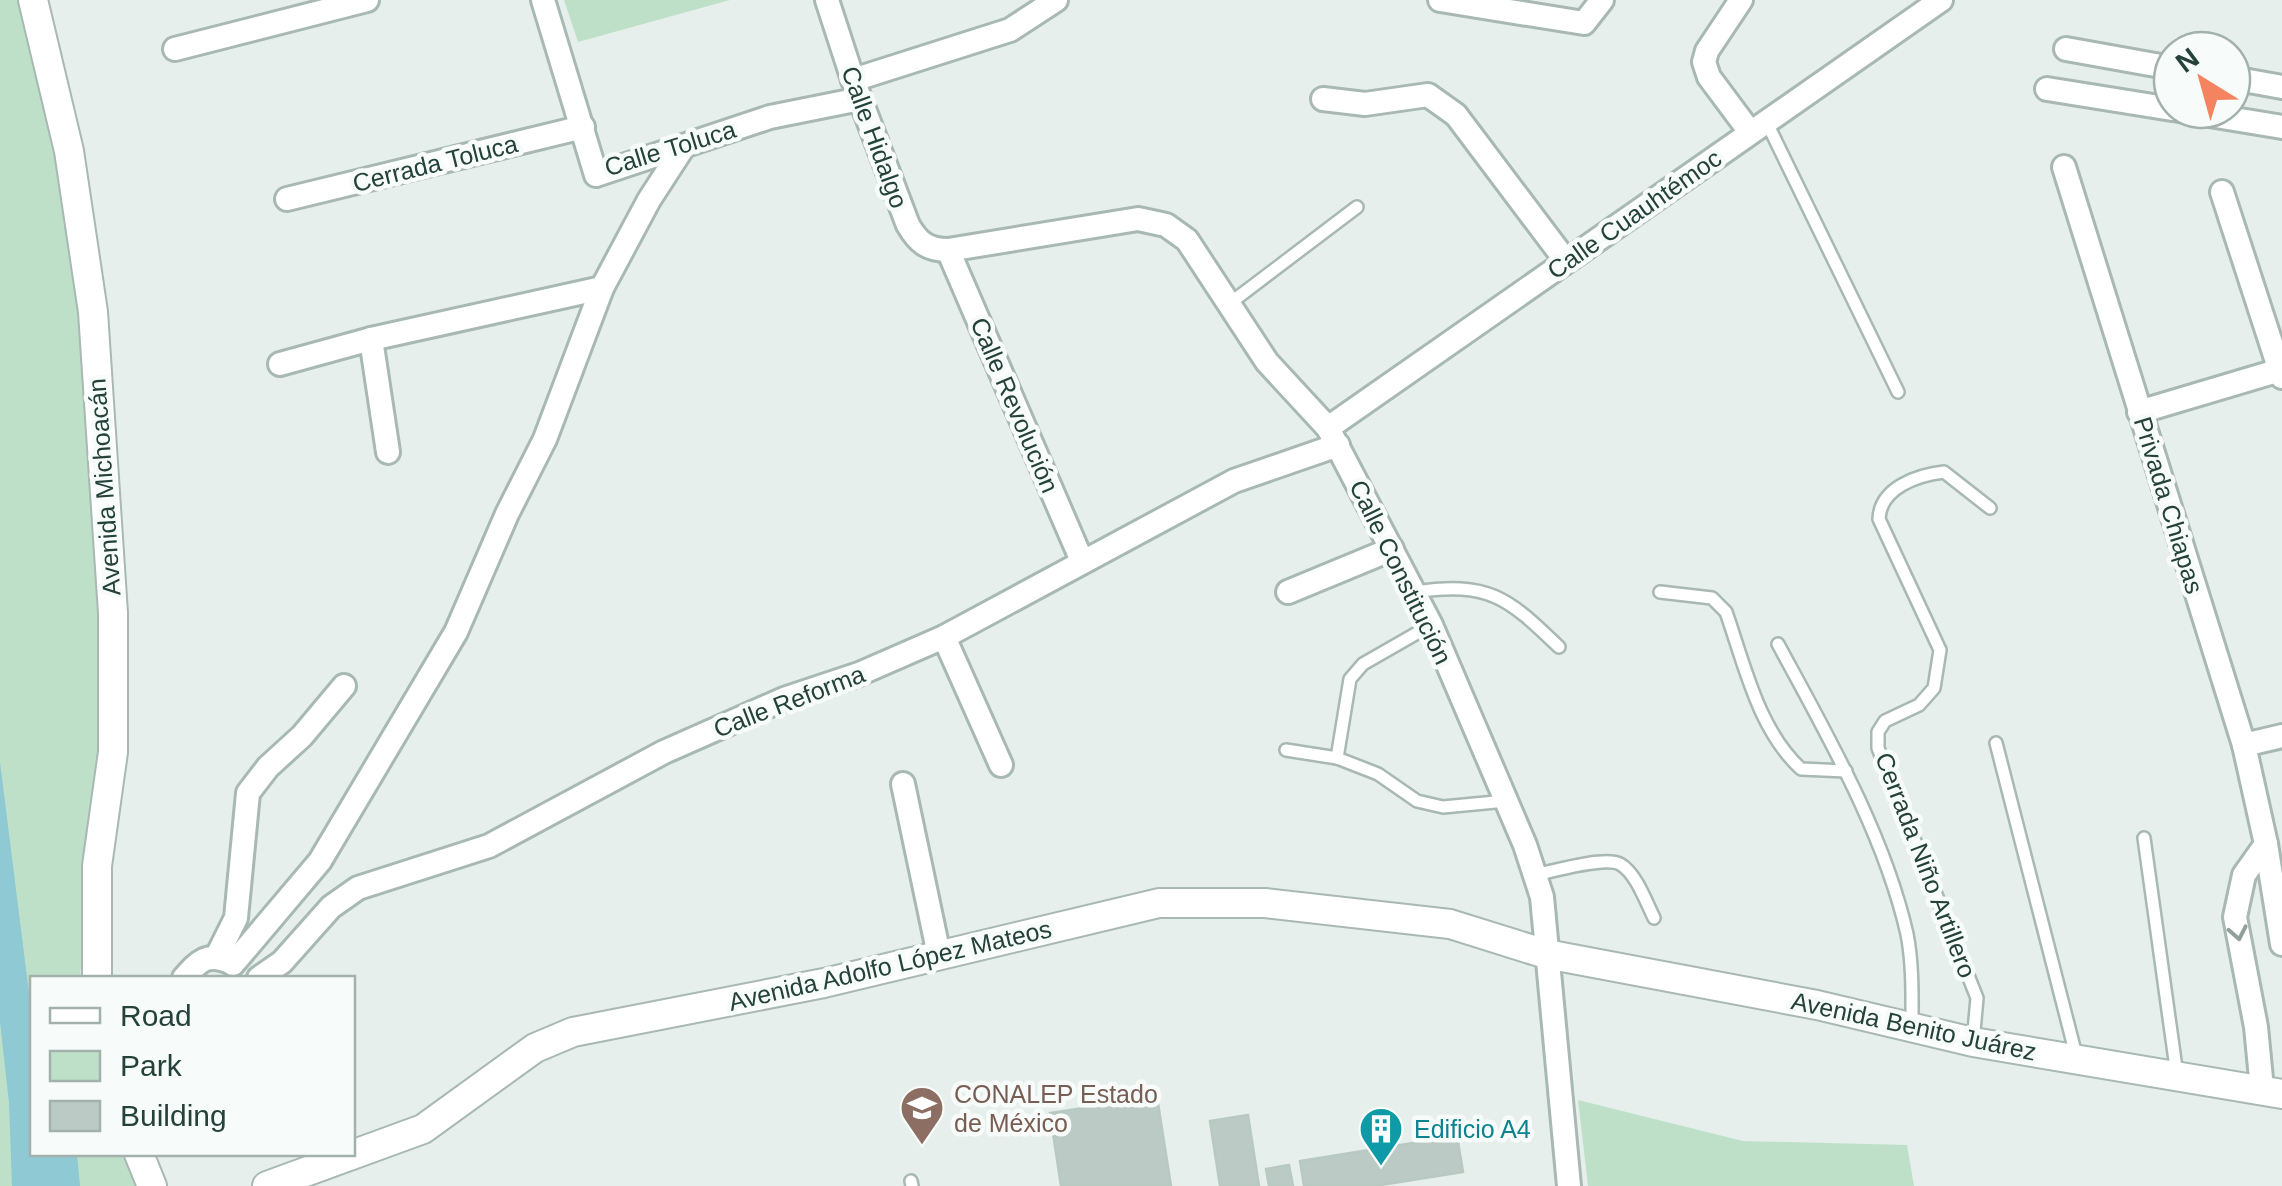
<svg xmlns="http://www.w3.org/2000/svg" width="2282" height="1186" viewBox="0 0 2282 1186" font-family="Helvetica,sans-serif">
	<style>
		.green { fill: #bfe0c8 }
		.water { fill: #8ec9d4 }
		.building { fill: #bbcac4; stroke: #b8c9c2; stroke-width: 2.5 }
		.lines { fill: none; stroke-linecap: round; stroke-linejoin: round }
		.service-casing { stroke: #a8b8b2; stroke-width: 16 }
		.minor-casing { stroke: #a8b8b2; stroke-width: 28 }
		.tertiary-casing { stroke: #a8b8b2; stroke-width: 32 }
		.service { stroke: #fff; stroke-width: 11 }
		.minor { stroke: #fff; stroke-width: 22 }
		.tertiary { stroke: #fff; stroke-width: 28 }
		.oneway { stroke: #92a09c }
		.labels { text-anchor: middle; stroke-width: 9; stroke-linejoin: round; paint-order: stroke }
		.street-label { font-size: 25px; fill: #24423a; stroke: #f7fbf9 }
		.education-label { font-size: 25px; fill: #785e54; stroke: #f7fbf9; text-anchor: start }
		.culture-label { font-size: 25px; fill: #0d838f; stroke: #f7fbf9; text-anchor: start }
	</style>
	<rect width="100%" height="100%" fill="#e6efeb"/>
	<g class="green">
		<path d="M0 0H20L60 159 85 373 101 595V748L80 978H32V1154H127L139 1186H0Z"/>
		<path d="M564 0H730L578 42Z"/>
		<path d="M1578 1100 1743 1141 1907 1145 1914 1186H1588Z"/>
	</g>
	<path class="water" d="M0 762 32 1017V1154H77L80 1186H12L9 1103 0 1022Z"/>
	<g class="building">
		<path d="M1157 1097 1171 1186H1061L1050 1113Z"/>
		<path d="M1248 1115 1259 1186H1220L1210 1121Z"/>
		<path d="M1457 1136 1463 1172 1375 1186H1304L1300 1161Z"/>
		<path d="M1289 1165 1293 1186H1269L1266 1169Z"/>
	</g>
	<g class="lines">
		<defs>
			<g id="service">
				<path d="M1766 121 1898 392"/>
				<path d="M1229 304 1357 207"/>
				<path d="M1414 592C1489 581 1507 597 1559 647"/>
				<path d="M1660 592 1712 598 1726 612C1745 666 1758 729 1801 769L1846 771"/>
				<path d="M1778 644C1827 735 1884 833 1907 934 1913 965 1912 997 1912 1027"/>
				<path d="M1996 743 2077 1059"/>
				<path d="M1286 750 1337 758 1378 774 1417 801 1443 807 1506 801"/>
				<path d="M1337 758 1350 679 1363 664 1431 625"/>
				<path d="M2144 838 2177 1075"/>
				<path d="M1535 875C1553 871 1605 856 1620 864 1636 873 1646 902 1654 918"/>
				<path d="M1973 1042 1977 998 1878 748V732L1885 721 1919 705 1934 688 1940 650 1879 519C1880 488 1917 475 1944 472L1990 508"/>
				<path d="M911 1181 912 1186"/>
			</g>
			<g id="minor">
				<path d="M543 0 596 175 770 117 860 99"/>
				<path d="M827 0 853 80 908 225C918 242 927 250 948 250L1138 219 1166 225 1187 240 1267 362 1328 428 1431 625 1525 845 1542 897 1569 1186"/>
				<path d="M1440 0 1584 23 1602 0"/>
				<path d="M1741 0 1707 51 1704 62 1709 77 1750 132"/>
				<path d="M175 49 367 0"/>
				<path d="M2066 49 2172 68"/>
				<path d="M2232 78 2282 87"/>
				<path d="M853 80 1010 30 1056 0"/>
				<path d="M2047 89 2172 109"/>
				<path d="M1323 99 1365 104 1428 95 1456 115 1566 261"/>
				<path d="M2179 110 2282 127"/>
				<path d="M2064 167 2244 745 2266 844 2282 944"/>
				<path d="M2222 192 2282 377"/>
				<path d="M287 199 583 127"/>
				<path d="M948 250 1082 561"/>
				<path d="M371 339 388 452"/>
				<path d="M280 364 371 339 602 288"/>
				<path d="M2139 412 2280 370"/>
				<path d="M1328 428 1941 0"/>
				<path d="M1288 592 1392 549"/>
				<path d="M944 637 1001 765"/>
				<path d="M2244 745 2282 736"/>
				<path d="M903 784 939 955"/>
				<path d="M217 956 236 918 248 793 268 767 302 736 344 686"/>
				<path d="M233 964 320 861 456 632 507 514 545 439 602 288 649 200 684 146"/>
				<path d="M184 978C199 961 207 952 230 962"/>
				<path d="M259 978 282 962 331 907 358 888 489 846 664 752 784 699 859 674 944 637 1234 481 1338 445"/>
				<path d="M2262 1089 2256 1027 2235 917 2244 875 2266 844"/>
			</g>
			<g id="tertiary">
				<path d="M33 0 69 151 93 312 113 613V752L97 866V978"/>
				<path d="M139 1154 152 1186"/>
				<path d="M267 1186 423 1129 535 1048 573 1032 824 983 1159 903H1265L1450 924 1546 954 1817 1005 1973 1042 2282 1094"/>
			</g>
		</defs>
		<use href="#service" class="service-casing"/>
		<use href="#minor" class="minor-casing"/>
		<use href="#tertiary" class="tertiary-casing"/>
		<use href="#service" class="service"/>
		<use href="#minor" class="minor"/>
		<use href="#tertiary" class="tertiary"/>
	</g>
	<defs><path id="oneway-chevron" d="M-2-3.5L2.5 0L-2 3.5" fill="none" stroke-width="1.6" stroke-linecap="round" stroke-linejoin="round" transform="scale(2.5)"/></defs>
	<use class="oneway" href="#oneway-chevron" transform="translate(2238 933) rotate(79)"/>
	<defs>
		<symbol id="school-pin" viewBox="-11 -11 22 30"><path d="M0 17L-7.5 6A9.5 9.5 0 1 1 7.5 6Z" fill="#8d6e63" stroke="#f7fbf9"/><path d="M0-5L7-2L0 1L-7-2ZM-4 1L0 2.5L4 1V4Q0 6-4 4Z" fill="#fff"/></symbol>
		<symbol id="building-pin" viewBox="-11 -11 22 30"><path d="M0 17L-7.5 6A9.5 9.5 0 1 1 7.5 6Z" fill="#0f9aa8" stroke="#f7fbf9"/><path d="M-4-6H4V6H1V3H-1V6H-4ZM-2.5-4.3h1.7v1.8h-1.7ZM.8-4.3h1.7v1.8H.8ZM-2.5-1h1.7V.8h-1.7ZM.8-1h1.7V.8H.8Z" fill="#fff"/></symbol>
	</defs>
	<g fill-rule="evenodd">
		<use href="#school-pin" x="897" y="1083" width="50" height="68"/>
		<use href="#building-pin" x="1356" y="1104" width="50" height="68"/>
	</g>
	<g class="labels">
		<g class="street-label">
			<text transform="translate(875 137) rotate(70)" y="9">Calle Hidalgo</text>
			<text transform="translate(670 148) rotate(-17)" y="9">Calle Toluca</text>
			<text transform="translate(435 163) rotate(-14)" y="9">Cerrada Toluca</text>
			<text transform="translate(1634 214) rotate(-35)" y="9">Calle Cuauhtémoc</text>
			<text transform="translate(1015 405) rotate(67)" y="9">Calle Revolución</text>
			<text transform="translate(104 487) rotate(-94)" y="9">Avenida Michoacán</text>
			<text transform="translate(2169 505) rotate(73)" y="9">Privada Chiapas</text>
			<text transform="translate(1401 572) rotate(64)" y="9">Calle Constitución</text>
			<text transform="translate(789 701) rotate(-21)" y="9">Calle Reforma</text>
			<text transform="translate(1926 865) rotate(69)" y="9">Cerrada Niño Artillero</text>
			<text transform="translate(890 965) rotate(-13)" y="9">Avenida Adolfo López Mateos</text>
			<text transform="translate(1914 1026) rotate(12)" y="9">Avenida Benito Juárez</text>
		</g>
		<g class="education-label">
			<text x="954" y="1103">CONALEP Estado<tspan x="954" dy="29">de México</tspan></text>
		</g>
		<g class="culture-label">
			<text x="1414" y="1138">Edificio A4</text>
		</g>
	</g>
	<rect x="30" y="976" width="325" height="180" fill="#f7fbf9" stroke="#a3b1ad" stroke-width="2.5"/>
	<rect x="50" y="1008" width="50" height="15" fill="#ffffff" stroke="#a3b1ad" stroke-width="2.5"/>
	<text x="120" y="1026" font-size="30" fill="#24423a">Road</text>
	<rect x="50" y="1051" width="50" height="30" fill="#bfe0c8" stroke="#a3b1ad" stroke-width="2.5"/>
	<text x="120" y="1076" font-size="30" fill="#24423a">Park</text>
	<rect x="50" y="1101" width="50" height="30" fill="#bbcac4" stroke="#a3b1ad" stroke-width="2.5"/>
	<text x="120" y="1126" font-size="30" fill="#24423a">Building</text>
	<g transform="translate(2202 80) rotate(323)"><circle r="48" fill="#f7fbf9" stroke="#a3b1ad" stroke-width="2.5"/>
	<path d="M0-8L18 38L0 25L-18 38Z" fill="#f4845f"/>
	<text y="-15" font-size="28" font-weight="bold" text-anchor="middle" fill="#24423a">N</text>
	</g>
</svg>
